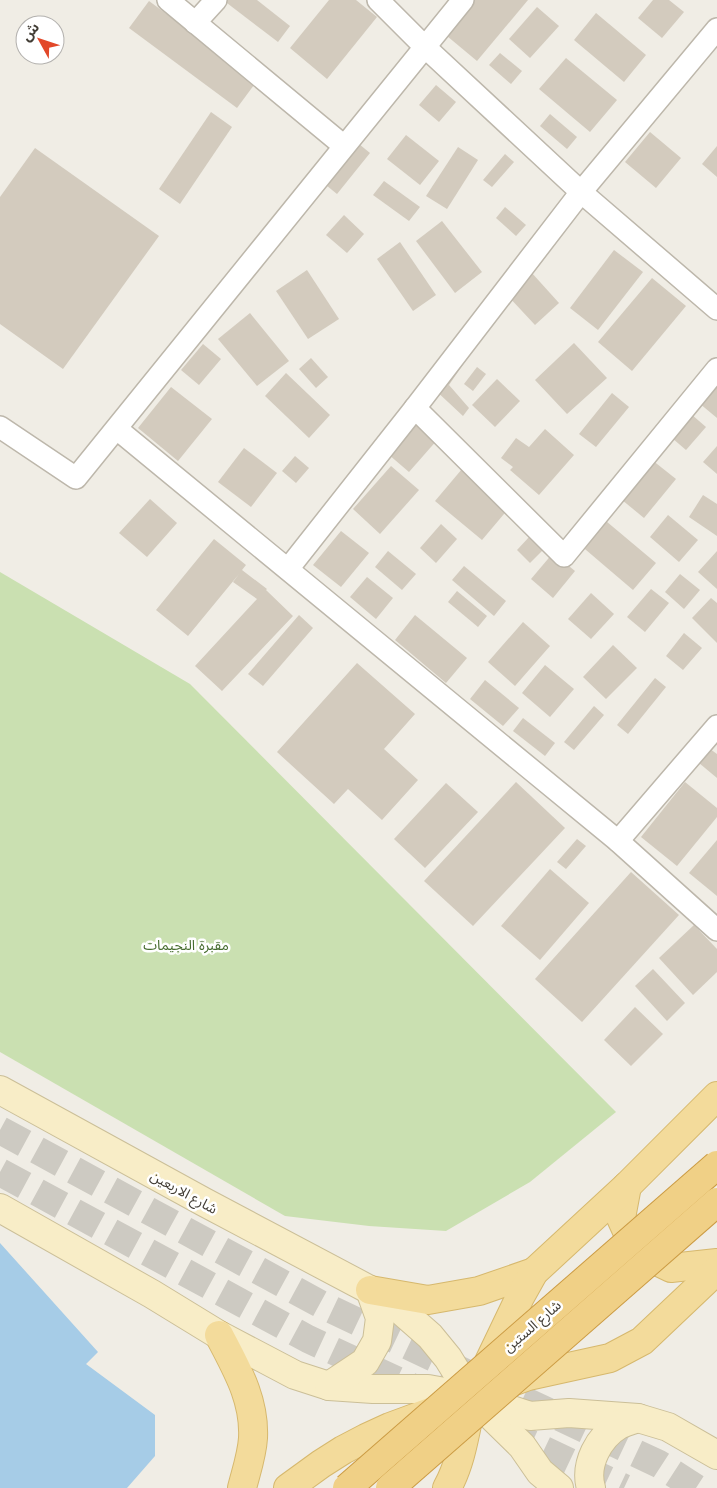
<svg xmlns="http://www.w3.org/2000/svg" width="717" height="1488" viewBox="0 0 717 1488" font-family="Inter,'Noto Sans Arabic',sans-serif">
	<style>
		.green { fill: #cae0b1 }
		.water { fill: #a6cce7 }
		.building { fill: #d3cbbe }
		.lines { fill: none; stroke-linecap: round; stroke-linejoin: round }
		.secondary-tunnel { stroke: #cdcac2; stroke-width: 28; stroke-dasharray: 28 14; stroke-linecap: butt }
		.minor-casing { stroke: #bdb7ab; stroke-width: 24 }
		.secondary-casing { stroke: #cbbf98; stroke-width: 30 }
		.primary-casing { stroke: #d6b86d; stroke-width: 30 }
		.minor { stroke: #fff; stroke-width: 21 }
		.secondary { stroke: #f8edc7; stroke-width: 28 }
		.primary { stroke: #f3db9b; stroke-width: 28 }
		.trunk-bridge-casing { stroke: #cb9b43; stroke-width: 30; stroke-linecap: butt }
		.trunk-bridge { stroke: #f0d086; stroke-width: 28 }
		.labels { text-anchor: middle; stroke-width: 5; stroke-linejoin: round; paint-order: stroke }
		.park-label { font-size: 14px; fill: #466c2f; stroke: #fff }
		.street-label { font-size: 14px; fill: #423d35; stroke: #fff }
	</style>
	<rect width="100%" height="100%" fill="#f0ede5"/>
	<path class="green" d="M0 572 190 684 616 1112 530 1182 446 1231 369 1226 285 1216 0 1052Z"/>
	<path class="water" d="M0 1243 98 1352 86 1364 155 1415V1456L127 1488H0Z"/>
	<g class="building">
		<path d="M223 0H257L290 26 278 42Z"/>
		<path d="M329 0H356L377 17 327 79 290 48Z"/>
		<path d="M457 0H528L477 61 435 26Z"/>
		<path d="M653 0H669L684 12 662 38 638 18Z"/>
		<path d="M149 1 257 81 237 108 129 28Z"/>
		<path d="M537 7 559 26 530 58 509 39Z"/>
		<path d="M596 13 646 55 624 82 574 40Z"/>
		<path d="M500 53 522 71 511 84 489 65Z"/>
		<path d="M566 58 617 100 590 132 539 89Z"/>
		<path d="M436 85 456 102 439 122 419 105Z"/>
		<path d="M211 112 232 127 180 204 159 189Z"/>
		<path d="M550 114 577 137 567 149 540 126Z"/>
		<path d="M343 131 370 153 337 194 310 172Z"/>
		<path d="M650 132 681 158 656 188 625 162Z"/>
		<path d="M406 135 439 161 420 185 387 159Z"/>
		<path d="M717 146V177L702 164Z"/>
		<path d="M458 147 478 160 447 209 426 196Z"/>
		<path d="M35 148 159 236 63 369 0 324V197Z"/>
		<path d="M505 154 514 162 492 187 483 180Z"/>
		<path d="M384 181 420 207 409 221 373 195Z"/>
		<path d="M505 207 526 225 516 236 496 218Z"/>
		<path d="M344 215 364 234 347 253 326 235Z"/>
		<path d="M442 221 482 272 455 293 416 241Z"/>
		<path d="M400 242 436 295 413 311 377 259Z"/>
		<path d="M614 250 643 272 598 330 570 308Z"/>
		<path d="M307 270 339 319 308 339 276 291Z"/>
		<path d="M531 272 559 303 535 325 507 295Z"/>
		<path d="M652 278 686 306 632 371 598 342Z"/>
		<path d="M250 313 289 361 257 386 218 339Z"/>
		<path d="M574 343 607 378 567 414 535 380Z"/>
		<path d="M203 344 221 359 199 385 181 370Z"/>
		<path d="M458 357 464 363 449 385 469 408 463 416 433 388Z"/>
		<path d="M311 358 328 377 316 388 299 369Z"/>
		<path d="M477 367 486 374 473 391 464 384Z"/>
		<path d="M286 373 330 415 309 438 265 396Z"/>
		<path d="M497 379 520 401 495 427 472 405Z"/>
		<path d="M717 381V418L699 403Z"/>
		<path d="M171 387 212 419 178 461 138 428Z"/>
		<path d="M612 393 629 407 596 447 579 434Z"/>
		<path d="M684 408 706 427 686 450 665 432Z"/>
		<path d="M411 415 438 439 409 472 381 448Z"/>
		<path d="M545 429 574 455 539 495 510 470 513 467 501 458 516 438 529 447Z"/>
		<path d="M717 446V474L703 462Z"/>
		<path d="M244 448 277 473 251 507 218 482Z"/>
		<path d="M295 456 309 468 296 483 282 471Z"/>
		<path d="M647 456 676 479 644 518 616 495Z"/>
		<path d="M391 466 419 490 380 534 353 509Z"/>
		<path d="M462 469 509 508 482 540 435 501Z"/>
		<path d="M703 495 717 504V536L689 517Z"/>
		<path d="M150 499 177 523 147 557 119 533Z"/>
		<path d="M594 511 656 563 633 590 572 538Z"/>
		<path d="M668 515 698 540 679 562 650 537Z"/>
		<path d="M441 524 457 539 436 563 420 548Z"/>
		<path d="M341 531 369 553 341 587 313 565Z"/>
		<path d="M530 536 544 549 530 563 517 550Z"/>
		<path d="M214 539 246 565 242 570 267 589 266 590 293 616 222 691 195 666 257 599 233 582 239 574 188 636 156 610Z"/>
		<path d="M388 551 416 574 402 590 375 567Z"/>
		<path d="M717 551V589L698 572Z"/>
		<path d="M553 553 575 571 553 598 531 579Z"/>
		<path d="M464 566 506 601 494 616 452 580Z"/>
		<path d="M680 574 700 590 684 609 665 592Z"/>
		<path d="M367 577 393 598 376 619 350 597Z"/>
		<path d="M651 589 669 603 645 632 627 617Z"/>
		<path d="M457 591 487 616 478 627 448 602Z"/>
		<path d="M591 593 614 614 591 639 568 619Z"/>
		<path d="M711 598 717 603V643L692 618Z"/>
		<path d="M299 615 313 628 263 686 248 674Z"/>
		<path d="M415 615 467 658 446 683 395 640Z"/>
		<path d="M523 622 550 646 515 686 488 662Z"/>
		<path d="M684 633 702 648 683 670 666 656Z"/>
		<path d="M613 645 637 668 606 699 583 677Z"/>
		<path d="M357 663 415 714 384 749 418 780 382 820 348 789 334 804 277 752Z"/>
		<path d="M545 665 574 689 550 717 522 693Z"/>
		<path d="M655 678 666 687 628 734 617 725Z"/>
		<path d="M485 680 519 708 503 726 470 699Z"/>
		<path d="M594 706 604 715 574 750 564 742Z"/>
		<path d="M523 718 555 743 545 756 513 731Z"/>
		<path d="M710 749 717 754V778L699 763Z"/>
		<path d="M516 782 565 828 473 926 424 881Z"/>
		<path d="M685 782 717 808V817L677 866 641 837Z"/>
		<path d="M446 783 478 812 425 868 394 839Z"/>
		<path d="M577 839 586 846 566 869 557 862Z"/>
		<path d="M717 840V896L689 873Z"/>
		<path d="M550 869 589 903 540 960 501 926Z"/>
		<path d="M631 872 679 915 582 1022 535 979Z"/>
		<path d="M694 925 717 949V972L693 995 659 958Z"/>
		<path d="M653 969 685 1003 667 1021 635 986Z"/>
		<path d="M635 1007 663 1034 631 1066 604 1040Z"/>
	</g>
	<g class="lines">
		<g class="secondary-tunnel">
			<path d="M0 1130 324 1306 659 1464 696 1488"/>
			<path d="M0 1172 308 1339 420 1391"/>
			<path d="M506 1432 624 1488"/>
		</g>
		<defs>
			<g id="minor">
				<path d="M168 0 344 146"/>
				<path d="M378 0 425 47 581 192 717 309"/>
				<path d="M195 23 216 0"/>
				<path d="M415 408 564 556 717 369"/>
				<path d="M0 427 76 478 463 0"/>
				<path d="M117 429 618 841 717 930"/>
				<path d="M288 569 415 408 581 192 717 29"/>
				<path d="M618 841 717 726"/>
			</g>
			<g id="secondary">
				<path d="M0 1090 204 1202 370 1290 397 1307 430 1336 448 1358 472 1397 522 1446 540 1472 559 1488"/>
				<path d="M0 1208 152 1294 219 1335 295 1375 329 1386 373 1389H428L472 1397 530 1416 569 1413 638 1418 668 1427 717 1455"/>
				<path d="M329 1386 365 1362 377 1341 380 1318 370 1290"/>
				<path d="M591 1488C584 1464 599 1437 619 1425 625 1422 632 1420 638 1418"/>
			</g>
			<g id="primary">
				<path d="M627 1186 621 1218 636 1251 671 1268 717 1263"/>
				<path d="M370 1290 428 1300 479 1291 534 1272"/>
				<path d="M219 1335C236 1368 255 1399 253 1438 252 1455 246 1472 242 1488"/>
				<path d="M486 1368 520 1297 534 1272 627 1186 717 1096"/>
				<path d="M288 1488 321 1464 343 1450 366 1438 390 1427 528 1376 610 1358 642 1341 717 1270"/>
				<path d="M447 1488C461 1463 465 1433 471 1405"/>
			</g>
		</defs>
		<use href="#minor" class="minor-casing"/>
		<use href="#secondary" class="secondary-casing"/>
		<use href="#primary" class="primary-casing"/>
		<use href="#minor" class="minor"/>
		<use href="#secondary" class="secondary"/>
		<use href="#primary" class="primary"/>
		<defs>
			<g id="trunk-bridge">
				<path d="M347 1488 717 1165"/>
				<path d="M390 1488 717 1202"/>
			</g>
		</defs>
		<use href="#trunk-bridge" class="trunk-bridge-casing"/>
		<use href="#trunk-bridge" class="trunk-bridge"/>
	</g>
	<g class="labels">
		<g class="park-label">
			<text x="186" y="950">مقبرة النجيمات</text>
		</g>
		<g class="street-label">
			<text transform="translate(184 1192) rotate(29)" y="5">شارع الاربعين</text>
			<text transform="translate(532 1326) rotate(-41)" y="5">شارع الستين</text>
		</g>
	</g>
	<g transform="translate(40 40) rotate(310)"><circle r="24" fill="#ffffff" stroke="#b3b1ae"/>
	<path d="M0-4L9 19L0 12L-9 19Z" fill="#e24829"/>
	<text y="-8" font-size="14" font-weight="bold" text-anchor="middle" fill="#423d35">ش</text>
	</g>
</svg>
